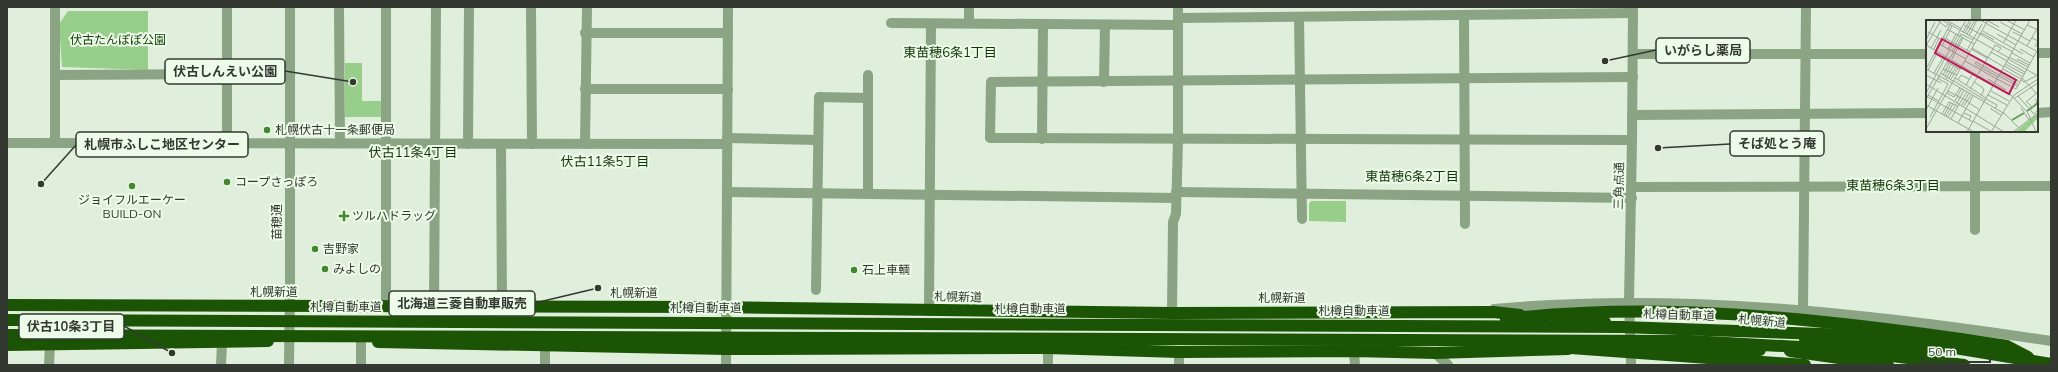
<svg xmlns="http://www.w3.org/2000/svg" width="2058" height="372" viewBox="0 0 2058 372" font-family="Mulish,'Noto Sans JP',sans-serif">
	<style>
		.green { fill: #97ce89 }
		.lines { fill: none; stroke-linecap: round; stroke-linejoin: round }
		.minor { stroke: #8aa484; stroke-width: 10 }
		.highway { stroke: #1b5404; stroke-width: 12 }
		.highway-bridge { stroke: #1b5404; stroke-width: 12 }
		.poi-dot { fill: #42882d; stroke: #ecfce8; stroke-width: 1.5 }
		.labels { text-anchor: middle; stroke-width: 4; stroke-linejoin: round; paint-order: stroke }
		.park-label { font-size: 12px; fill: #19400d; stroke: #ecfce8 }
		.poi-label { font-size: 12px; fill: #333931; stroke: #ecfce8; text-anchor: start }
		.street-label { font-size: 12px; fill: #333931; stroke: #ecfce8 }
		.neighbourhood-label { font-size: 13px; fill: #143509; stroke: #ecfce8 }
		.inset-river { fill: none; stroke: #649e55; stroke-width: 2 }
		.inset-road { fill: none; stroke: #9aa697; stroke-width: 1 }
		.view { fill: #c2185b; fill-opacity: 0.15; stroke: #c2185b; stroke-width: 2 }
		.inset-edge { fill: none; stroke: #333931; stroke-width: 2 }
		.leader { fill: none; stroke: #333931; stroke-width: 1.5 }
		.callout-dot { fill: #333931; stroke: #ecfce8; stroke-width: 1.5 }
		.callout { fill: #ecfce8; stroke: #333931; stroke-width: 1.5 }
		.callout-label { font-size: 13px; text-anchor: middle; font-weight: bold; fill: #333931 }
	</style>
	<rect width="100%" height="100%" fill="#dfefdb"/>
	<g class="green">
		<path d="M68 11H148V70L62 67 59 24Z"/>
		<path d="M345 63H362V101H381V117H345Z"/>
		<path d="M1311 201H1346V222L1309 221V204Z"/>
	</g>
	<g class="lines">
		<g class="minor">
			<path d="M339 7 340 143"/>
			<path d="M386 7V306"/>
			<path d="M531 7 532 144"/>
			<path d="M969 7V23"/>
			<path d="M1464 15 1465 224"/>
			<path d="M1299 17 1302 219"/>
			<path d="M1178 18 1633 13"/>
			<path d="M1976 21V7"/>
			<path d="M891 23 1178 25"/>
			<path d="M585 33H728"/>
			<path d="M2037 53H2051"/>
			<path d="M1633 54H1927"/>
			<path d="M56 75 226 74"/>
			<path d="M868 75V194"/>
			<path d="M1104 82 1105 25"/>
			<path d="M585 89H728"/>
			<path d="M2037 113 2051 112"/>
			<path d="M1632 115 1927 113"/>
			<path d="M1975 131V230"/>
			<path d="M727 138 818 140"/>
			<path d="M1042 139 1043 24"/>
			<path d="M1632 140 990 138 991 82 1633 77"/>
			<path d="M7 143 727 144"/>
			<path d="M55 143V7"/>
			<path d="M227 143V7"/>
			<path d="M468 144 469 7"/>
			<path d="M501 144 502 307"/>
			<path d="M585 144 587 7"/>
			<path d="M1632 187 2051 186"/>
			<path d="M727 192 1176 198"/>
			<path d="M1176 192 1632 198"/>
			<path d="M816 290 819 97 867 98"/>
			<path d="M434 307 436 7"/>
			<path d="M1494 309C1680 292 1867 313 2051 341"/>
			<path d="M1803 310 1806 7"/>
			<path d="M929 311 931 24"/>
			<path d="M1172 313 1173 222 1176 214 1178 140V7"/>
			<path d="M361 342V365"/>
			<path d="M1354 351 1355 365"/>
			<path d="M1435 353 1448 365"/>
			<path d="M49 365 50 345"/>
			<path d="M221 365 222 343"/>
			<path d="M289 365 290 293V7"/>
			<path d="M545 365V346"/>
			<path d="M726 365 728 7"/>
			<path d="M1048 365V348"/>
			<path d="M1179 365V352"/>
			<path d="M1631 365 1629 301 1632 140 1633 7"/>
		</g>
		<g class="highway">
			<path d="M7 305 711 307 1172 313 1493 312 1520 315"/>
			<path d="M1558 318 1605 322"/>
			<path d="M1805 339 1938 350"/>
			<path d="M1961 339 2007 346 2028 357"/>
			<path d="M378 342 726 349 1048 348 1179 352 1354 351 1435 353 1568 349"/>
			<path d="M7 345 268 341"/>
			<path d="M1636 348 1760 350"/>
			<path d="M1790 351 1888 365"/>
		</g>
		<g class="highway-bridge">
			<path d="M1506 319C1658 301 1811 318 1961 339"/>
			<path d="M7 320 1621 327 1851 335 1913 341 2051 364"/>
			<path d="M7 335 1690 341 1836 349 1964 365"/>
			<path d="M1557 347 1805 365"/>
		</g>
	</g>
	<g class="poi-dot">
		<circle cx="267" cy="130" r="4"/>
		<circle cx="227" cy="182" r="4"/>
		<circle cx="132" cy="186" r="4"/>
		<path d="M342 210h4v4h4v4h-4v4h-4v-4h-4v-4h4z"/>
		<circle cx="315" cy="249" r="4"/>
		<circle cx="325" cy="269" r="4"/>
		<circle cx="854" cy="270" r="4"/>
	</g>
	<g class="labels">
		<g class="park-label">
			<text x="118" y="44">伏古たんぽぽ公園</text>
		</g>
		<g class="poi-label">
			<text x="275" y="134">札幌伏古十一条郵便局</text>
			<text x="235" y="186">コープさっぽろ</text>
			<text x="132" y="204" text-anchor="middle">ジョイフルエーケー<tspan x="132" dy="14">BUILD-ON</tspan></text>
			<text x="352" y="220">ツルハドラッグ</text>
			<text x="323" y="253">吉野家</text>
			<text x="333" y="273">みよしの</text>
			<text x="862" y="274">石上車輌</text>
		</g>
		<g class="street-label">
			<text transform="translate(1619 186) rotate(-89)" y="4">三角点通</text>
			<text transform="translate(277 222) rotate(-90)" y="4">苗穂通</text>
			<text x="274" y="296">札幌新道</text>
			<text x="634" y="297">札幌新道</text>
			<text transform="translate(958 297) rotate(1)" y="4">札幌新道</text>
			<text x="1282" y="302">札幌新道</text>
			<text x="346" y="311">札樽自動車道</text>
			<text x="706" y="312">札樽自動車道</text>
			<text x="1030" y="313">札樽自動車道</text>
			<text x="1354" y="315">札樽自動車道</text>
			<text transform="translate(1679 315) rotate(2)" y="4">札樽自動車道</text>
			<text transform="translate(1762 321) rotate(5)" y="4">札幌新道</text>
		</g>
		<g class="neighbourhood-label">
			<text x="950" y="57">東苗穂6条1丁目</text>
			<text x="413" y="157">伏古11条4丁目</text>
			<text x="605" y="166">伏古11条5丁目</text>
			<text x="1412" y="181">東苗穂6条2丁目</text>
			<text x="1893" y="190">東苗穂6条3丁目</text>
		</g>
	</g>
	<g transform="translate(1926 20)">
		<rect width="112" height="112" fill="#dfefdb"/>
		<path d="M112 93V98L98 112H89Z" fill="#97ce89"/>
		<path class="inset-river" d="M101 91 112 83M86 100 98 93"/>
		<path class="inset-road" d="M11 0 20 7 22 4M16 0 83 38M20 0 36 9M54 0 112 32M80 0 99 10M62 1 73 7M74 2 96 14M38 5 70 23M101 5 112 10M21 9 48 24M57 11 69 18M2 12 16 20M37 12 44 0M87 12 104 21M39 13 45 2M41 14 49 0M71 14 90 25M55 15 56 13 68 20M43 16 51 0M17 17 44 32M69 18 97 34M106 18 112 21 109 27M0 20 9 2M78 22 90 0M70 23 87 32M13 24 40 39M0 25 85 75 102 93 110 112M0 26 15 0M16 26 26 6M101 26 112 7M5 28 15 10M46 28 78 47M8 29 13 18M22 29 30 14M45 29 61 38M67 29 69 25 75 28 72 32M94 29 108 37M41 30 56 4M26 31 35 14 47 20M65 32 81 41M86 33 104 43M83 37 102 47M24 38 36 17M26 39 37 18M82 39 112 56M91 39 103 45M39 41 55 50M21 42 34 49M81 42 99 52M58 43 75 52M49 44 50 42 73 55M49 44 72 57M79 44 98 54M78 46 97 57M0 49 25 3M0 49 26 63M17 49 31 55M77 49 95 59M2 50 11 33M55 50 71 59M75 52 94 62M8 53 18 36M14 53 27 61M52 54 67 29M74 54 92 64M0 55 15 63M17 55 23 43M19 56 25 44M73 56 91 66M11 58 22 64M23 58 30 47M29 58 60 78M96 58 112 75M20 59 29 43M25 59 32 48M62 59 80 70M71 59 90 69M32 60 35 55 43 59M95 60 98 62 112 55M28 61 59 80M48 62 56 67 58 70 55 76M26 63 79 94 93 108M0 64 78 112M40 65 47 53M44 69 52 56M90 69 111 31M22 71 43 82M65 71 83 81M0 73 40 0M21 73 28 77 34 68M2 75 13 81M62 75 81 85M0 76 47 102M92 76 108 94 112 90M89 78 112 63M0 79 23 39M60 79 71 85 69 89M29 81 36 68M100 81 106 87 111 82 109 79M100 82 112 72M31 83 38 70M43 83 54 90M0 85 48 112M36 85 43 73M38 86 45 75M66 88 65 89 75 95M95 88 103 100M0 90 12 68M38 93 45 96 43 100M16 94 23 82 32 86 41 72M18 95 25 83M20 96 27 84M4 97 22 64M22 97 30 85M25 99 32 86M47 101 66 112M32 103 47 76M0 109 62 0M41 112 104 0M65 112 88 75 112 59M87 112 112 93"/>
		<path class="view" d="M16 19 90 60 83 74 9 33Z"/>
		<rect width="112" height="112" class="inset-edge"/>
	</g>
	<path class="leader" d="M1605 61L1656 50M353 82L285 71M1658 148L1730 144M41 184L76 145M598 288L535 303M172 353L124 326"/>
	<g class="callout-dot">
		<circle cx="1605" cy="61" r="4"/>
		<circle cx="353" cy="82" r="4"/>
		<circle cx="1658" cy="148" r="4"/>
		<circle cx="41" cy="184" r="4"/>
		<circle cx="598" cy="288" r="4"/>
		<circle cx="172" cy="353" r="4"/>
	</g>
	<g class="callout">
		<rect x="1656" y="38" width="94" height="25" rx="4"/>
		<rect x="165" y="59" width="120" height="25" rx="4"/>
		<rect x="1730" y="131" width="94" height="25" rx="4"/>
		<rect x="76" y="132" width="172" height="25" rx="4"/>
		<rect x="389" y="291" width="146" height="25" rx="4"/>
		<rect x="19" y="314" width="105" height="25" rx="4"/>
	</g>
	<g class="callout-label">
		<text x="1703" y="55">いがらし薬局</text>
		<text x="225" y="76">伏古しんえい公園</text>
		<text x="1777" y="148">そば処とう庵</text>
		<text x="162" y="149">札幌市ふしこ地区センター</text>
		<text x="462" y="308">北海道三菱自動車販売</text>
		<text x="71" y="331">伏古10条3丁目</text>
	</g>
	<rect width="2058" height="372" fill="none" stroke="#333931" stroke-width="16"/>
	<path d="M1922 356v6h68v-6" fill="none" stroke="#333931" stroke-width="2"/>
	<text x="1928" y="356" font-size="12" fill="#333931" stroke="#ecfce8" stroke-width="3" paint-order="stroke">50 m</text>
</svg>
